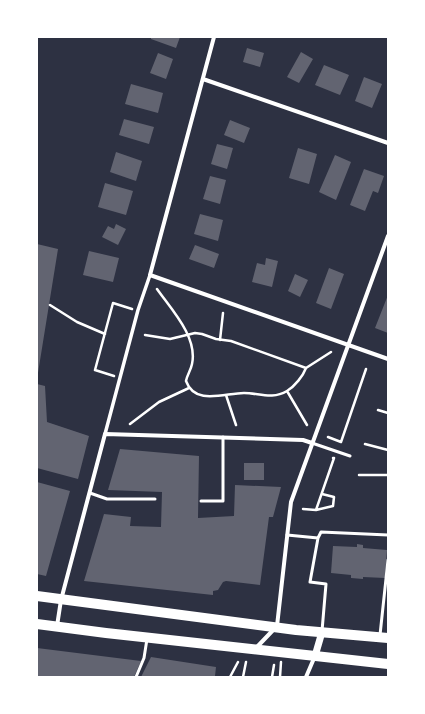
<svg xmlns="http://www.w3.org/2000/svg" width="425" height="714" viewBox="0 0 425 714" font-family="'Source Sans 3',sans-serif">
<rect width="100%" height="100%" fill="#2d3142"/>
<path fill="#626471" d="M151 37H180L176 48 151 39Z
M247 48 264 53 260 67 243 62Z
M301 52 313 59 299 83 287 77Z
M158 53 173 59 166 79 150 73Z
M324 65 349 75 340 95 315 85Z
M364 77 382 84 372 108 355 101Z
M131 84 163 93 158 113 125 104Z
M124 119 154 127 149 144 119 135Z
M230 120 250 128 244 143 224 135Z
M217 144 233 148 227 169 211 164Z
M298 148 317 154 309 184 289 178Z
M116 152 142 161 136 181 110 172Z
M335 155 351 162 336 200 319 192Z
M364 169 384 176 378 193 373 191 365 211 350 205Z
M210 176 226 180 220 204 203 199Z
M105 183 133 191 126 215 98 207Z
M200 214 223 220 218 241 194 234Z
M116 224 126 229 118 245 102 237 108 226 114 229Z
M37 244 58 249 38 373H37Z
M195 245 219 254 214 268 189 259Z
M89 251 119 258 113 282 83 275Z
M266 258 278 261 272 287 252 282 257 263 265 265Z
M329 268 344 274 331 309 316 303Z
M295 274 308 280 300 297 288 291Z
M388 295V333L375 328Z
M37 384 45 386 47 422 89 436 78 479 37 468Z
M120 449 199 456 198 518 234 516 235 485 281 487 273 517H269L260 585 226 581 223 582 218 590 213 591V595L84 581 104 514 131 517 130 526 161 527 162 492 108 490Z
M244 463H264V480H244Z
M37 482 70 491 46 576 37 574Z
M357 544 363 545V548L387 550 385 578 363 577V579L351 578V575L331 573 333 546 357 547Z
M37 648 141 661 134 677H37Z
M151 657 216 667 215 676 141 677Z"/>
<g fill="none" stroke-linecap="round" stroke-linejoin="round">
<path stroke="#fff" stroke-width="2.5" d="M157 289C171 309 198 337 192 364 191 370 187 375 186 381 195 406 225 393 244 393 259 393 272 400 287 391 295 386 303 376 306 368
M50 305 77 322 105 334
M145 335 170 339 195 333 202 334 216 339 231 341 306 368 331 352
M220 340 223 313
M114 376 95 370 113 303 132 309
M287 391 307 425
M226 395 236 425
M378 410 388 413
M130 424 159 402 189 388
M328 437 341 442 366 369
M365 444 388 450
M359 475H388
M303 509 316 510 333 506 334 497 322 494
M316 510 334 458H333
M230 677 238 662
M243 677 246 662
M272 677 274 665
M280 677 281 662"/>
<path stroke="#fff" stroke-width="3" d="M312 443 350 456
M90 493 107 499H155
M201 501H223V437
M287 535 318 538
M322 631 326 584 310 582 318 538 321 532 388 535
M380 635 388 560
M136 677 144 658 147 639"/>
<path stroke="#fff" stroke-width="3.5" d="M105 434 138 310 150 275"/>
<path stroke="#fff" stroke-width="4" d="M214 37 150 275 388 359
M203 79 388 143
M57 626 61 600 105 434 303 440 312 443
M256 648 277 626 291 502 388 236
M306 677 315 656"/>
<path stroke="#fff" stroke-width="7" d="M315 656 322 632"/>
<path stroke="#fff" stroke-width="10" d="M37 596 296 630 388 638
M37 624 106 633 388 664"/>
</g>
<rect width="425" height="714" fill="none" stroke="#ffffff" stroke-width="76"/>
</svg>
